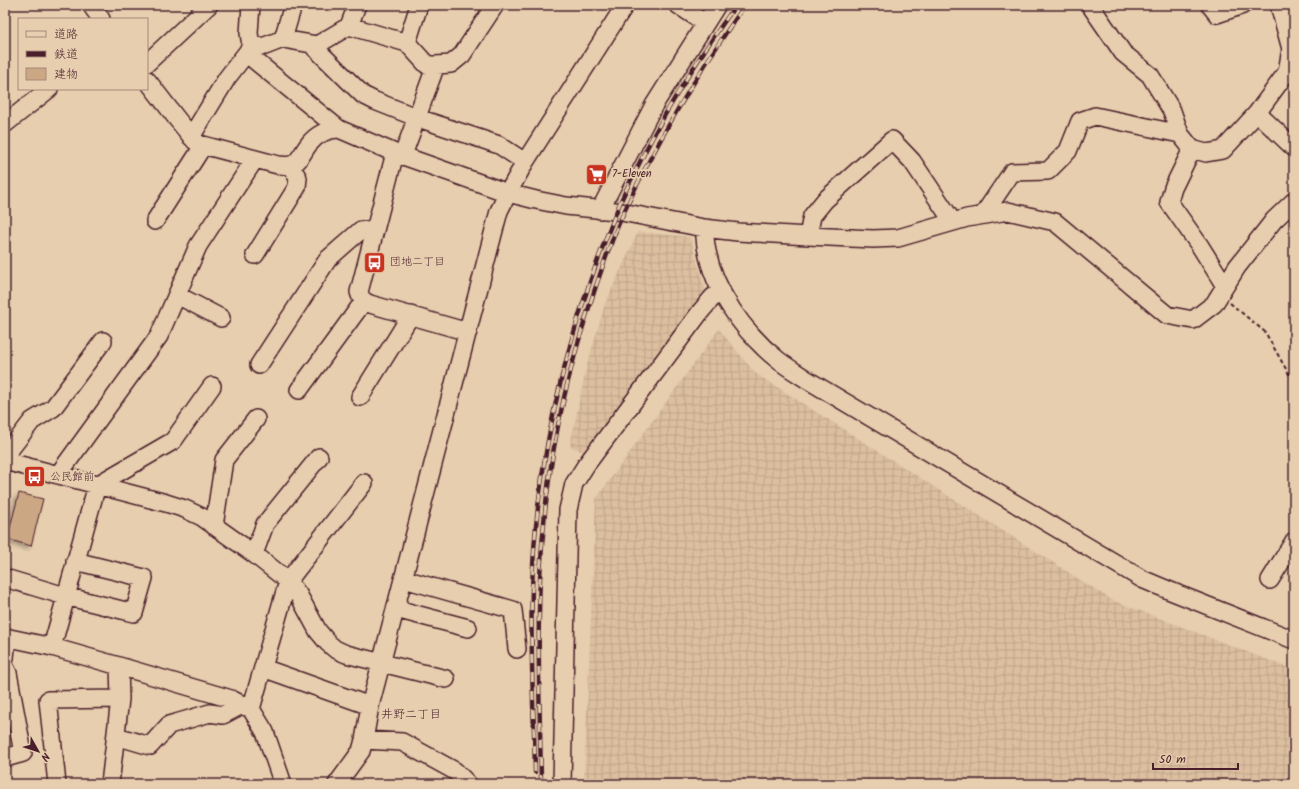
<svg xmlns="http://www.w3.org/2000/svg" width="1299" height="789" viewBox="0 0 1299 789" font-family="Kalam,'Klee One',sans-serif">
<defs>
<pattern id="industrial-grid" width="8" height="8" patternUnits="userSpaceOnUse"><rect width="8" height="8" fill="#dbbf9f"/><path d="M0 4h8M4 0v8" fill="none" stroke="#bda489"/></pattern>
<filter id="shadow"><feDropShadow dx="-3.5" dy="3.5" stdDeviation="2" flood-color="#0004"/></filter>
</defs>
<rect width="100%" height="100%" fill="#e6ceae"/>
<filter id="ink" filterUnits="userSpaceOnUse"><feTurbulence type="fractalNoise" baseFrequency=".025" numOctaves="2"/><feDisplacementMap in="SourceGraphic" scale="8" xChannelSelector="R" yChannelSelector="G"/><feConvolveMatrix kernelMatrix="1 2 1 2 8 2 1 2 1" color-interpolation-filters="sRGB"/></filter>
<g filter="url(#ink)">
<path fill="url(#industrial-grid)" d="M638 232 690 237 706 292 585 453 570 446 586 369 605 304Z
M719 329 755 373 1112 600 1294 670V784H584L596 499Z"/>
<path fill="#cba784" stroke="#4a1f2b" filter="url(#shadow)" d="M19 493 43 499 31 546 7 539Z"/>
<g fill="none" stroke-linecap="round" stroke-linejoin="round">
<defs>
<path id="minor" d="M91 5 101 19
M251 5 249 33 253 59 339 129
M678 5 705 23
M1090 5 1123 53 1150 75 1172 111 1180 134 1192 149 1206 153 1223 150 1257 113 1294 148
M1210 5 1217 14 1243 5
M349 26 357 5
M283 39 293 5
M407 43 419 5
M312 45 363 95 375 101 418 118 499 145 525 162
M147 63 209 5
M147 80 177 119 195 141 199 144 278 165C282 165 287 166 291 165 300 162 303 151 309 144 316 135 327 129 339 129L395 153 508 193 536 200 566 206 616 211 704 228 738 232 808 236 873 239 898 238 967 218 1008 211 1055 222 1167 315 1193 320 1214 304 1237 267 1274 220 1294 201
M1257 113 1287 72 1291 49 1279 5
M5 124 49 89
M191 137 227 78 251 47 265 46 283 39 317 45 349 26 407 43 427 65H436
M1192 149 1173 188 1169 202 1200 246 1225 286
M395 153 359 292C361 299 363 301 370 304L468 332
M403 155 436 65 451 64 462 55 495 5
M600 210 654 105 717 5
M983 215 1012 172 1048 171 1068 151 1080 121 1095 116 1180 134
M155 221 203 146
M704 228C705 234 705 240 706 246 713 290 744 333 778 360 787 367 797 373 806 379L1142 579 1173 592 1294 640
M808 236 812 216 825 200 892 140 912 161 953 222
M255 255 297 187 298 178 290 165
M177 295 221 318
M259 365 328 259 361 230 374 232
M299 390 364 301
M360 397 411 315
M5 456 32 421 53 408 103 341
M5 461 166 503 185 509 202 517 254 554 288 581 298 594 318 631 328 643 335 649 346 654 446 679
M58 475 159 336 198 246 255 159
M214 526 224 460 256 419
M254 554 265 524 319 457
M5 578 65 596 134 613 144 578 75 561
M404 579 513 610 517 649
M1270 580 1294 541
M396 609 468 628
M5 637 52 647 119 666 231 699 251 709 265 732 283 784
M52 647 97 485 173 441 212 386
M5 658 7 637
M5 667 8 673 23 753 5 758
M263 668 370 706
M251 709 288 581 364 483
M116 736 150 746 169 725 210 713 223 715 242 705
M364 740 402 742 455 771 468 784
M57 784 48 700 120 699
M110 784 120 699 119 666
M337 784 361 751 364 740 370 706 499 211 508 193 525 162 625 5
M562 784 568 510 574 484 586 465 701 311 713 297 722 293"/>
</defs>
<use href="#minor" stroke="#4a1f2b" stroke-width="20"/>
<path stroke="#4a1f2b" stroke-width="2" stroke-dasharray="4 3" stroke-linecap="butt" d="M1230 303 1265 332 1294 383"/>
<use href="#minor" stroke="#e6ceae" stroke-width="17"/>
<defs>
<path id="rail" d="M535 772C534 711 530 650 532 589 536 460 567 332 616 213 621 199 628 186 635 172 663 113 698 58 736 5
M541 784C540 697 535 610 544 523 551 444 569 365 595 289 604 263 612 237 624 212 658 138 698 72 745 5"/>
</defs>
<use href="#rail" stroke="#4a1f2b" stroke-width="4.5"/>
<use href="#rail" stroke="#e6ceae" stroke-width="3" stroke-dasharray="9" stroke-linecap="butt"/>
</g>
</g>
<defs>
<symbol id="supermarket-square" viewBox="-11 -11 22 22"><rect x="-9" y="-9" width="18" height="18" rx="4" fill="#c8321e" stroke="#e6ceae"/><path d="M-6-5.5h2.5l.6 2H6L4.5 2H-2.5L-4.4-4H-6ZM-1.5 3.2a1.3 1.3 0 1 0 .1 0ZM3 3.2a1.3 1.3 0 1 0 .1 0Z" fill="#fff"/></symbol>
<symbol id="bus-square" viewBox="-11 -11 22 22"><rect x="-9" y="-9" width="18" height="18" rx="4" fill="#c8321e" stroke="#e6ceae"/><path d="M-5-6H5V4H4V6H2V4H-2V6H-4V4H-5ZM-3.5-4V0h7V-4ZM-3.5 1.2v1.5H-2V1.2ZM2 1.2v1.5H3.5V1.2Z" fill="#fff"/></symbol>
</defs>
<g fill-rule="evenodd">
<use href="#supermarket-square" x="584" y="162" width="25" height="25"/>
<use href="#bus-square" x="362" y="250" width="25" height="25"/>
<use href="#bus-square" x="22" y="464" width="25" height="25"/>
</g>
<g text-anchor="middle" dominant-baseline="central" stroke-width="4" stroke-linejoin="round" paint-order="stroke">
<g font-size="11" fill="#4a1f2b" stroke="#e6ceae" text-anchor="start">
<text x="612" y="174">7-Eleven</text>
<text x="390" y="262">団地二丁目</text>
<text x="50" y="477">公民館前</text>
</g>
<g font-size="12" fill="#4a1f2b" stroke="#e6ceae">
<text x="411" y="714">井野二丁目</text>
</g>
</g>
<rect width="1299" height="789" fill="none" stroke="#e6ceae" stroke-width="20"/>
<rect x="10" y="10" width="1279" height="769" fill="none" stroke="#4a1f2b" stroke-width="1.5" filter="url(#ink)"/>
<rect x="18" y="18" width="130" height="72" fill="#e6ceae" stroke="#a8887a"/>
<rect x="26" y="31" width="20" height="6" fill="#e6ceae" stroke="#a8887a"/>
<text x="54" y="38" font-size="12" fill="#4a1f2b">道路</text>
<rect x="26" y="51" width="20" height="6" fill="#4a1f2b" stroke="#a8887a"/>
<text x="54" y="58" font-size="12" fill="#4a1f2b">鉄道</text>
<rect x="26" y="68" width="20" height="12" fill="#cba784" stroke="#a8887a"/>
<text x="54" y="78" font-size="12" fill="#4a1f2b">建物</text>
<g transform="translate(38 751) rotate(129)" stroke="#e6ceae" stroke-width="3" paint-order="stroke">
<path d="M0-3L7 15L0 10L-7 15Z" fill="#4a1f2b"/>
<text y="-6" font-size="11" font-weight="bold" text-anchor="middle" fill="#4a1f2b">N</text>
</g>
<path d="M1153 763v6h85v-6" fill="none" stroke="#4a1f2b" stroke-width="2"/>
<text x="1159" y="763" font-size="12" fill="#4a1f2b" stroke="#e6ceae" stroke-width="3" paint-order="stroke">50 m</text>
</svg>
